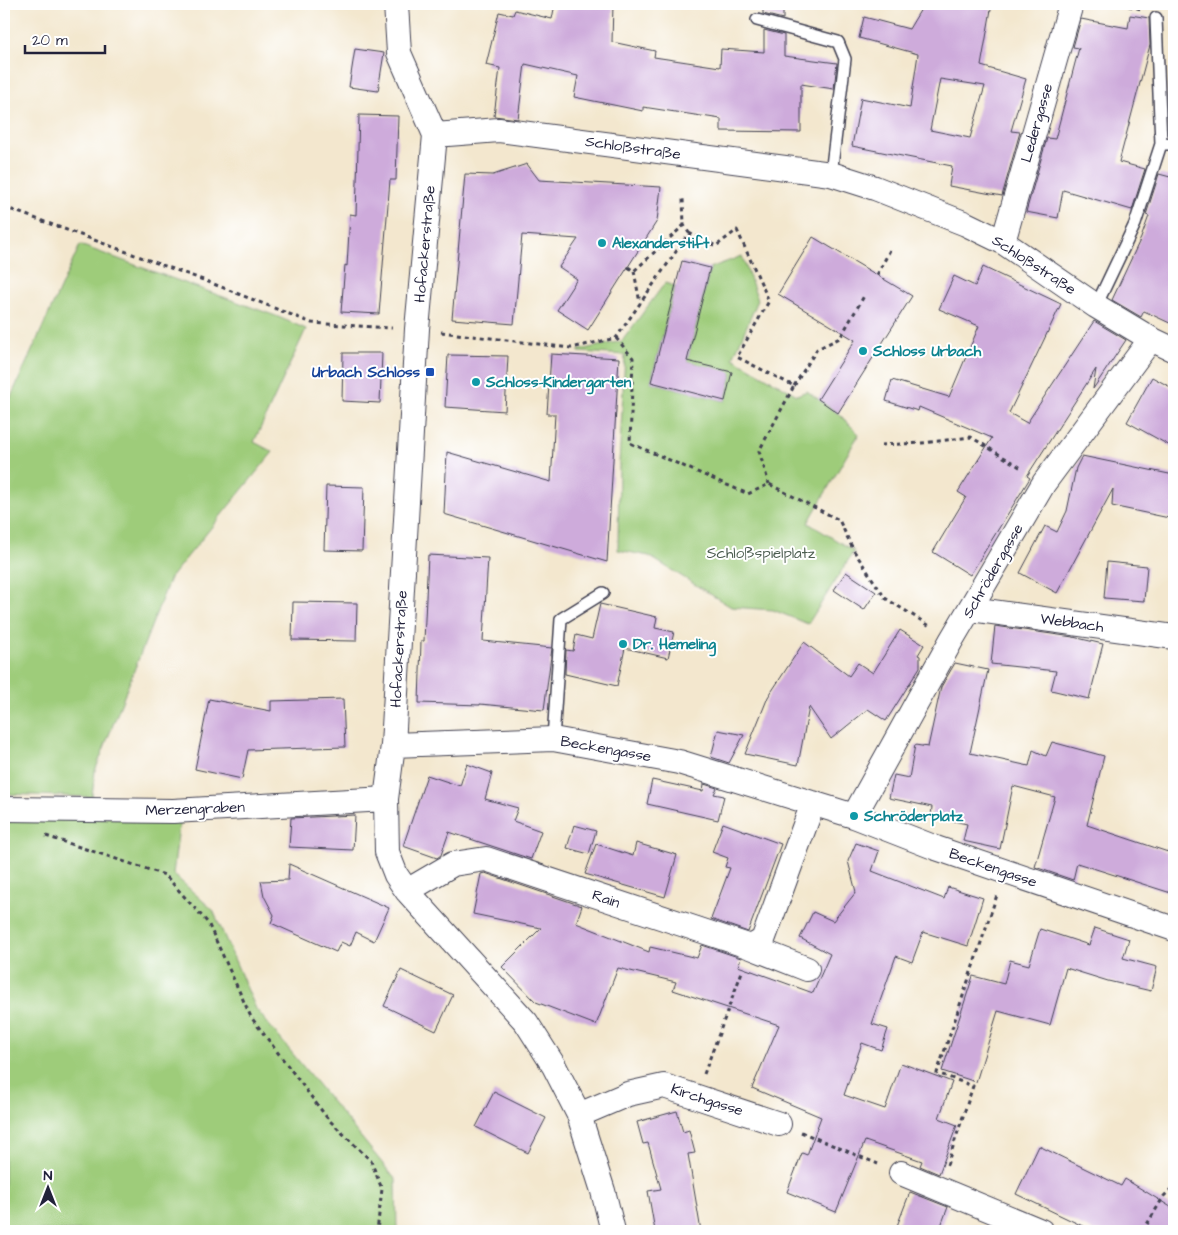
<svg xmlns="http://www.w3.org/2000/svg" width="1178" height="1235" viewBox="0 0 1178 1235" font-family="'Architects Daughter',sans-serif">
<rect width="100%" height="100%" fill="#fff"/>
<filter id="ink" filterUnits="userSpaceOnUse"><feTurbulence type="fractalNoise" baseFrequency=".02" numOctaves="2"/><feDisplacementMap in="SourceGraphic" scale="10" xChannelSelector="R" yChannelSelector="G"/><feConvolveMatrix kernelMatrix="1 2 1 2 8 2 1 2 1" color-interpolation-filters="sRGB"/></filter>
<filter id="wash" filterUnits="userSpaceOnUse"><feTurbulence type="fractalNoise" baseFrequency=".0096" numOctaves="4" result="noise"/><feDisplacementMap in="SourceGraphic" scale="20" xChannelSelector="R" yChannelSelector="G"/><feGaussianBlur stdDeviation="1.12" result="paint"/><feColorMatrix in="noise" values="0 0 0 0 0 0 0 0 0 0 0 0 0 0 0 0 0 1.4 0 .05"/><feComposite in="paint" operator="in"/></filter>
<g filter="url(#wash)">
<rect width="100%" height="100%" fill="#f3e7ce"/>
<path fill="#9ecc7a" stroke="#60775a" d="M80 245 276 316 306 329 254 442 273 452 170 578 95 771 92 797 4 794V412Z
M742 256 758 300 733 358 797 395 807 391 838 413 859 434 808 523 854 551 808 624 773 610 731 607 649 556 618 550 619 464 625 355 579 352V350L622 341 665 283 675 286 651 382 725 401 732 373 687 361 710 268Z
M4 814 180 819 173 874 213 910 256 1009 396 1180 397 1231H4Z"/>
<g id="blocks">
<path fill="#ceabdb" fill-rule="evenodd" d="M555 4H613L612 42 655 51 654 57 720 67 721 49 764 52V30L784 35V56L837 63 834 89 801 84V132L721 131V119L643 107V111L574 97 578 76 525 64 518 119 494 116 500 68 486 65 499 12 513 15 515 10 552 19Z
M924 4H992L981 66 1026 79 1011 131 1020 132 1002 196 949 186 952 166 852 146 861 98 910 108 918 54 859 38 864 17 909 29ZM940 79 985 86 970 138 930 130Z
M763 9H783V19L763 14Z
M1130 15 1149 18 1150 45 1119 162 1145 169 1132 210 1063 190 1058 218 1026 212 1047 138 1055 139 1079 48 1073 47 1081 19 1128 28Z
M355 49 384 53 378 91 349 87Z
M359 115 398 116 396 180H390L379 314 341 312 345 265 347 266 350 214 356 215Z
M527 164 539 180 661 187 657 221 588 330 557 310 577 279 559 267 578 239 522 235 514 324 452 319 465 174 493 175Z
M1159 174 1174 178V325L1144 311 1141 317 1112 300 1141 238 1149 216 1146 215Z
M813 237 912 296 838 413 818 399 855 340 778 294Z
M682 261 710 268 687 361 732 372 725 401 651 382Z
M983 267 1061 304 1009 413 1027 423 1094 321 1126 340 1093 389 1096 369 1027 476 1030 478 970 575 933 552 966 497 958 492 992 438 919 407 918 411 886 401 892 380 949 397 979 326 939 309 954 276 975 286Z
M343 353H382L380 403 342 401Z
M551 354 619 358 607 562 444 514 447 452 551 482 555 414H547Z
M448 355 508 356 505 411 445 407Z
M1152 377 1174 389V448L1127 422Z
M1082 456 1174 475V519L1112 506 1113 489 1057 593 1020 573 1045 526 1057 532 1067 511 1076 468Z
M326 486 364 487 362 551 324 550Z
M428 555 488 558 483 641 552 648 544 710 480 704V705L419 703 421 641H424Z
M1107 562 1147 566 1144 601 1104 598Z
M846 572 876 592 864 610 834 590Z
M293 602 357 603 356 641 292 640Z
M600 604 657 617 655 628 674 632 668 658 625 648 617 686 565 674 566 650 573 651 576 635 592 639Z
M995 626 1073 637 1103 644 1089 699 1051 690 1056 671 991 664Z
M900 630 924 645 918 655 920 656V667L886 721 868 709 831 739 809 707 798 765 745 754 768 697 804 642 849 676 858 663 873 673Z
M955 663 988 670 970 753 1029 766 1033 750 1046 756 1052 742 1104 756 1087 825 1174 854V894L1077 863 1073 880 1035 867 1055 797 1013 786 1000 849 963 841 967 824 931 816 932 807 889 798 894 775 909 778 915 745 928 747 941 687Z
M209 699 271 711V701L343 699 345 747 248 750 242 779 195 769Z
M718 730 744 735 729 763 711 757Z
M467 764 492 773 485 799 518 808 513 821 541 831 531 859 449 832 441 855 437 858 403 846 427 775 460 786Z
M652 780 703 791 704 784 717 788 714 794 724 796 718 820 647 804Z
M355 815 353 850 289 847 291 818Z
M723 823 781 844 748 932 711 919 730 868 725 867 728 858 712 852Z
M574 825 596 831 589 854 567 848Z
M636 843 677 855 665 897 585 874 596 844 633 856Z
M856 843 879 851 872 871 944 899 948 887 983 898 968 946 923 932 912 962 896 956 872 1024 888 1029 881 1050 862 1043 844 1095 885 1109 901 1063 952 1082 939 1118 957 1125 939 1174 920 1166 922 1161 865 1141 836 1212 787 1192 802 1153 807 1155 821 1117 752 1088 779 1025 673 990 676 982 618 968 596 1025 536 1002 502 967 541 928 473 914 481 874 485 873 582 906 576 923 649 952 650 947 697 958 702 945 741 958 738 966 813 993 830 954 800 938 813 912 833 921 856 892 848 861Z
M289 864 389 908 374 941 356 932 350 946 341 942 336 952 271 923 274 915 264 896 261 881 288 880Z
M1095 928 1129 939 1123 958 1157 967 1151 991 1108 981 1066 968 1050 1025 998 1011 976 1082 942 1071 973 976 1004 984 1010 960 1029 965 1040 929 1089 945Z
M401 970 453 995 436 1031 384 1006Z
M494 1092 546 1118 528 1153 476 1127Z
M677 1111 683 1132 689 1130 695 1153 688 1154 701 1231H655L648 1191 661 1189 648 1143 643 1144 637 1122Z
M1039 1146 1121 1186 1125 1179 1174 1209V1231H1093L1016 1194Z
M910 1192 948 1207 939 1231H895Z"/>
</g>
</g>
<g filter="url(#ink)">
<use href="#blocks" fill-opacity="0" stroke="#414051" stroke-width="1"/>
<g fill="none" stroke-linecap="round" stroke-linejoin="round">
<defs>
<path id="lane" d="M757 20 838 42 845 59 831 174
M1161 144H1174
M1096 306 1135 224 1161 144 1156 18
M553 739 561 619 603 593"/>
<path id="street" d="M396 4 399 53 435 135 417 329 393 745 386 799 387 852 396 875 407 891 526 1022 554 1066 579 1115 603 1191 613 1231
M435 135 499 130 831 174 875 188 966 224 1003 242 1096 306 1151 339 1174 350
M1003 242 1071 4
M971 609 1174 637
M393 745 553 739 679 762 854 816 936 848 1174 929
M4 809 173 811 386 799
M854 816 952 639 1044 483 1151 339
M407 891 453 864 486 859 751 947 807 969
M751 947 763 940 813 803
M579 1115 628 1094 664 1086 779 1124
M901 1173 1041 1231"/>
</defs>
<use href="#lane" stroke="#414051" stroke-width="14"/>
<use href="#street" stroke="#414051" stroke-width="26"/>
<path stroke="#414051" stroke-width="3" stroke-dasharray="4 4" stroke-linecap="butt" d="M1121 4 1141 9
M4 207 206 281 312 323 392 328
M689 233 716 246 737 230 769 301 737 357 794 386 759 451 769 484
M628 267 634 271 684 225
M634 271 640 303
M877 275 890 250
M441 332 571 348 616 338 689 233 684 225 683 199
M616 338 633 358 630 443 748 494 769 484 839 520 854 551 885 598 930 626
M794 386 817 349 840 338 864 296
M881 445 922 443 971 437 1023 469
M46 836 165 875 208 923 251 1017 328 1119 371 1161 382 1189 377 1231
M704 1074 743 969
M801 1132 878 1164
M947 1165 973 1086 937 1073 997 895
M1143 1231 1164 1196 1174 1186"/>
<use href="#lane" stroke="#fff" stroke-width="11"/>
<use href="#street" stroke="#fff" stroke-width="24"/>
</g>
</g>
<g fill="#0f9aa8" stroke="#fff" stroke-width="2">
<circle cx="602" cy="243" r="5"/>
<circle cx="863" cy="351" r="5"/>
<circle cx="476" cy="382" r="5"/>
<circle cx="623" cy="644" r="5"/>
<circle cx="854" cy="816" r="5"/>
</g>
<rect fill="#1a4fb4" stroke="#fff" stroke-width="2" x="425" y="367" width="10" height="10" rx="2.5"/>
<g text-anchor="middle" dominant-baseline="central" stroke-width="4" stroke-linejoin="round" paint-order="stroke">
<g font-size="15" fill="#22223b" stroke="#fff">
<text transform="translate(1037 123) rotate(-74)">Ledergasse</text>
<text transform="translate(633 148) rotate(8)">Schloßstraße</text>
<text transform="translate(425 244) rotate(-85)">Hofackerstraße</text>
<text transform="translate(1034 265) rotate(33)">Schloßstraße</text>
<text transform="translate(993 571) rotate(-60)">Schrödergasse</text>
<text transform="translate(1072 623) rotate(8)">Webbach</text>
<text transform="translate(399 649) rotate(-87)">Hofackerstraße</text>
<text transform="translate(606 749) rotate(10)">Beckengasse</text>
<text transform="translate(195 809) rotate(-2)">Merzengraben</text>
<text transform="translate(993 868) rotate(19)">Beckengasse</text>
<text transform="translate(606 899) rotate(19)">Rain</text>
<text transform="translate(707 1100) rotate(18)">Kirchgasse</text>
</g>
<g font-size="15" font-weight="bold" fill="#0d838f" stroke="#fff" text-anchor="start">
<text x="612" y="243">Alexanderstift</text>
<text x="873" y="351">Schloss Urbach</text>
<text x="486" y="382">Schloss-Kindergarten</text>
<text x="633" y="644">Dr. Hemeling</text>
<text x="864" y="816">Schröderplatz</text>
</g>
<g font-size="15" font-weight="bold" fill="#164399" stroke="#fff" text-anchor="end">
<text x="420" y="372">Urbach Schloss</text>
</g>
<g font-size="15" fill="#4d5e51" stroke="#fff">
<text x="761" y="553">Schloßspielplatz</text>
</g>
</g>
<rect width="1178" height="1235" fill="none" stroke="#fff" stroke-width="20"/>
<g transform="translate(48 1188)" stroke="#ffffff" stroke-width="4" paint-order="stroke">
<path d="M0-4L9 19L0 12L-9 19Z" fill="#22223b"/>
<text y="-8" font-size="14" font-weight="bold" text-anchor="middle" fill="#22223b">N</text>
</g>
<path d="M25 45v8h80v-8" fill="none" stroke="#22223b" stroke-width="2.5"/>
<text x="32" y="45" font-size="15" fill="#22223b" stroke="#ffffff" stroke-width="4" paint-order="stroke">20 m</text>
</svg>
